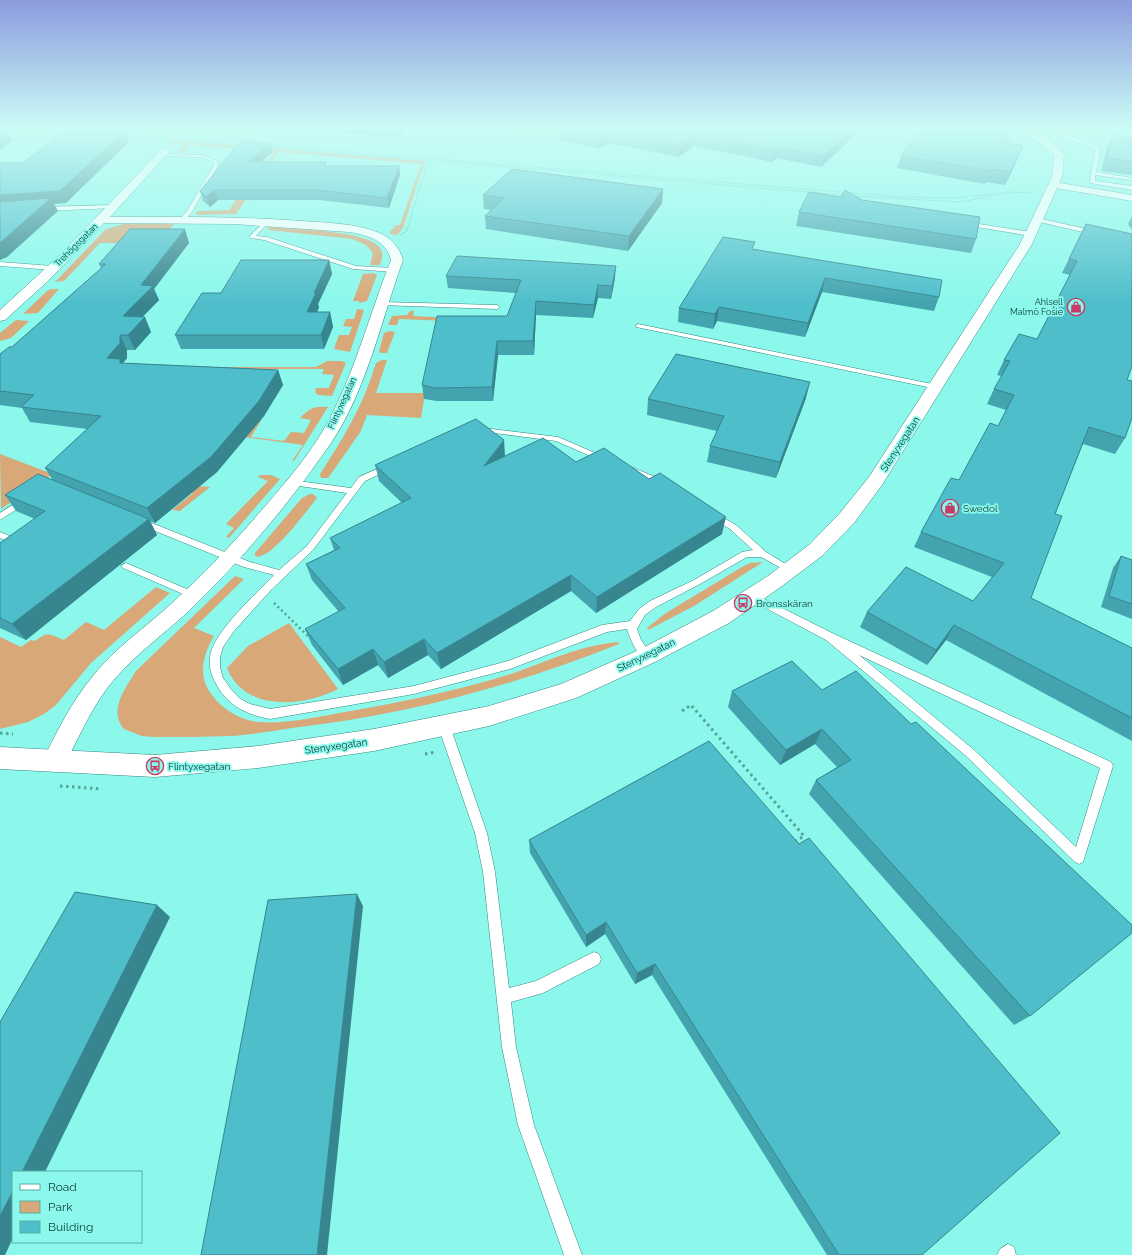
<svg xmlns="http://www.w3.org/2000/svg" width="1132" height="1255" viewBox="0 0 1132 1255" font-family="Raleway,sans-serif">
<rect width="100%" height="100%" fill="#8bf8eb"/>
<path fill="#d8a878" d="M173 140 425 161 403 228 398 234 394 235 389 233 396 225H400L421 164 279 152 236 214 197 215 195 213 198 211 229 210 235 201 234 199 251 185 274 152 190 145 183 153H178L183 145 167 144Z
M175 223 159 243H100L64 281 55 282 106 229 124 224Z
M269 227C291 229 368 230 380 248 384 253 382 259 380 265H370L373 253 366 245 352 239 269 230 267 228Z
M373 273 377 275 367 301 359 303V301H353L363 274Z
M51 289H59L38 313 23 314 47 291Z
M357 309 364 310 350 352 334 349 339 335H349L352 327 343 326 346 319H354Z
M410 311H414L413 316 473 319 472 322 399 319 397 325H388L392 316 407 315Z
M16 320 29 321 11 338 0 341V333Z
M390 331 395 332 387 353H381L379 351 384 333Z
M382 360H387L376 393H425L421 418 367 415 361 431 331 474 328 478H321L320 474C343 439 364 404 376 363Z
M327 361H342L346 363 332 396 318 395 315 392 316 388H329L334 375 322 374 324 369H159L138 413 262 419 251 437 284 441 291 432 304 433 311 420 300 418C310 408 314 406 328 407L294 461H292L303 445 106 418 160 367H316Z
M0 454 50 473V476L1 509Z
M260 475H271L280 479 229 538 226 537 234 528 226 524 268 481 258 477Z
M167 484 210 487 180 511 172 510 193 493Z
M310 494H313L317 498C307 510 270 562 255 556V553L302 498Z
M763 562 694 606 648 630 647 628 666 613 742 567 750 563Z
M235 576 244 579 194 628 214 636C203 655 197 676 212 695 222 709 240 720 258 722 285 724 313 718 339 713 398 703 457 691 514 673 551 660 578 646 618 642L619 644C513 686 407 715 292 728 272 731 250 735 229 736 204 737 179 737 154 737L142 736 124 729C108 710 125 689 136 671Z
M156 587 170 593 91 663 56 705 44 714 28 722 0 729V637L21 647 31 640 35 641C48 631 49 634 64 640L86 622 104 630Z
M289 623 338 689C304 707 244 712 227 668L248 646Z"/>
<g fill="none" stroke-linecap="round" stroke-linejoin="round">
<defs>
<path id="lane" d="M1073 128H1080L1060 132 1094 145 1100 150 1096 172 1132 178V180L1095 175V181L1132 186V190L1090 183 1091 173 1096 150 1090 147 1054 133 1023 136 1021 135Z
M162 154 202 155 218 161 217 167 192 212 184 221 179 220 187 211 213 167 214 162 201 157 160 156Z
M116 205 117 206 114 208 44 211 41 209 44 207Z
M1037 218 1096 231 1099 233 1096 235 1035 221 1034 220Z
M266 220 269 222 256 236 267 237 356 266 393 268 396 270 393 272 353 269 264 240 250 238V236Z
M966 222 1031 232 1034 234 1031 236 964 225 963 224Z
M0 262 53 266 56 268 53 270 0 266Z
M381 302 497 305 500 307 497 309 379 305 378 304Z
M638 324 937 385 941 387 937 389 636 327V325Z
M475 427 558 437 609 459 605 461H602L556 441 478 431 474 429Z
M388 464 391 465V469L365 481 313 550 271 590 234 631 223 647 220 657V667L223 678 230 688 239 698 250 704 270 709 414 686 508 661 602 625 630 621 639 609 650 601 694 580 742 552 753 550 730 529 710 517 709 515 713 512 736 525 766 552 795 570 790 573 761 557H747L700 584 656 607 645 615 637 629 641 640 652 656 651 659C639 663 630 638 627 629L607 632 510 669 414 694 270 719C249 715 230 707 219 689 213 679 208 668 210 657 213 632 256 594 274 575L244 567 138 524 137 522 141 519 144 520 250 562 279 570 307 546 347 493 293 485 290 484V480L351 488 359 477Z
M631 467 665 481 666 483 662 486 659 485 628 472V468Z
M25 497 29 500 28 502 0 520V513Z
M0 532 22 541 24 543 19 546 0 538Z
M126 563 196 593 198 595 193 599 190 597 123 568 121 566Z
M752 593 834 634 1111 762 1113 766 1083 862 1079 864 1075 862 965 755 826 640 749 599 747 597 749 595ZM859 655 1100 768 1076 847 973 749Z
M444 721 448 723 450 726 487 833 495 872 509 988 536 981 594 952 599 954 601 959 599 964 543 993 511 1002 516 1047 534 1125 582 1255H564L518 1125 502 1047 483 872 475 833 438 726 440 723Z
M1008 1244 1014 1247 1016 1255H997L1000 1249Z"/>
<path id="street" d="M165 148 170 151 168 153 110 217C174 217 238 216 302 221 327 223 354 223 377 232 390 237 399 246 403 260 381 321 367 389 331 443 291 501 245 556 194 606 166 633 132 656 108 687 89 712 77 742 62 769L54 772 46 769 42 762C56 733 72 701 93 676 115 648 145 628 171 604 200 578 228 549 254 519 280 489 310 456 329 420 356 369 370 313 391 260 386 240 367 235 349 232L234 224 104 223 48 281 5 320 0 321V310L60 255 162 149Z
M1054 182 1132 195V201L1050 187 1049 185 1050 183Z"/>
<path id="secondary" d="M1013 128C1034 128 1052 138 1064 155L1062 177 1032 244 882 485 854 523 823 555 782 586 729 623 655 662 576 698 489 726 374 751 258 768 155 777 0 769V747L155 755 258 746 374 729 489 706 561 684 639 650 713 611 768 576 809 545 840 513 869 477 1020 244 1052 177 1054 155 1037 141Z"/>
</defs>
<use href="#lane" stroke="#348880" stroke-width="1"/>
<use href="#street" stroke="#348880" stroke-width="1"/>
<use href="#secondary" stroke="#348880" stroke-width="1"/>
<path stroke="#52a39a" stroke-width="1" stroke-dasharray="1 1.5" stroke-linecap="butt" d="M101 128 113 131
M110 128 159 136
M123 133 158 137
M173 139 242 145
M274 146 902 197 957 198 998 193
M269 147 844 195
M853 196 962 202 1009 192 1032 193
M408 227 428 161"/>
<path stroke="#52a39a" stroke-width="1.5" stroke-dasharray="1 2" stroke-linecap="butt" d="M401 235 407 230 408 226"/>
<path stroke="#52a39a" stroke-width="2.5" stroke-dasharray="2 3" stroke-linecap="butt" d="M274 603 309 637"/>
<path stroke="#52a39a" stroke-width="3" stroke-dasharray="2.5 3.5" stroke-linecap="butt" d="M682 711 691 705 804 836 794 842
M0 733 13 734
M425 754 436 752
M60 786 102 789"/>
<use href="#lane" fill="#fff" fill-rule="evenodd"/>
<use href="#street" fill="#fff" fill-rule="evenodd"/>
<use href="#secondary" fill="#fff" fill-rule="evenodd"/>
</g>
<path fill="#43a3af" d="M327 128H404L400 137 328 132Z
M563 128H863L821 167 776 158 772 162 694 146 678 157 609 143 599 149 560 140V130Z
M1010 134 1007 143 1023 146 1018 158 1005 185 986 182 985 184 897 168 901 156Z
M1113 135 1132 138V175L1101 171 1107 147Z
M271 143 273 152 261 162 327 166H399L400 175 389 208 320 200H218L210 207 203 201 200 191Z
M663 189 662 203 628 251 486 229 485 216 491 210 484 209 483 195Z
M862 200 976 239 971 253 796 226 799 212Z
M1132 216V230L1128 224Z
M1086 224 1127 380 1125 438 1115 454 1083 444 1055 514 1031 598 1132 648V741L946 640 927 665 860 627 867 612 973 601 992 577 914 547 921 532 959 480 998 426 1006 410 987 404 994 389 1002 376 997 375 1004 360 1037 339 1070 275 1062 273Z
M189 243 154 289 159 300 142 317 151 332 135 350H127V358L123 363 278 370 283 385 264 416 217 472 155 523 150 521 157 535 26 640 0 628V543L35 519 16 511 5 495 52 479 45 468 87 429 30 422 22 408 0 405V354L12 347 101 268 99 264Z
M754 249 939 297 934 311 822 292 805 337 717 321 713 329 678 322 679 308Z
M329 260 332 274 318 304 319 307 317 312H330L333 327 324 349H181L175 335 221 293Z
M446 276 615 278 611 299 598 298 593 318 536 315 534 355H498L493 401H437L424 399 422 385 507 316 516 293 448 288Z
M806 398 776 478 707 462 710 446 717 431 647 415 648 399Z
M505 456 576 462 722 534 596 613 571 591 441 669 428 655 388 678 378 665 343 685 312 645 305 629 339 612 312 580 306 564 334 550 330 538 402 503 379 481 375 465Z
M1121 556 1132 560V619L1101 607 1113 568Z
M792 661 1030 1016 1014 1025 809 794 816 780 837 767 815 744 780 765 728 707 732 691Z
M709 741 922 1255H827L652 975 635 984 605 934 586 947 530 853 529 840Z"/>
<path fill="#37858e" d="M399 128H404L400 137Z
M854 128H863L821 167 824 156Z
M125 130 129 142 66 203 54 204 58 211 7 257 0 260V195Z
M609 132V143L599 149V138Z
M9 134 12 141 0 150V140Z
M695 135 694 146 678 157 679 146Z
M271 143 273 152 250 172 248 162Z
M1023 146 1018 158 1005 185 1010 172Z
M778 147 776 158 772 162 774 150Z
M399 166 400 175 389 208 387 198Z
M663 189 662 203 628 251 629 236Z
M215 190 218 200 210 207 206 197Z
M185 229 189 243 154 289 159 300 129 331 123 316 141 285Z
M329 260 332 274 318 304 319 307 311 327 307 312 314 293Z
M616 266 615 278 611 299 612 286Z
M825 278 822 292 805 337 808 323Z
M598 285V298L593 318 594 305Z
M536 301V315L534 355 533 341Z
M719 307 717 321 713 329 715 314Z
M330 312 333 327 324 349 321 335Z
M145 317 151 332 135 350 128 335Z
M120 335 127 350V358L122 364 107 358Z
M497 341 498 355 493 401 492 387Z
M278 370 283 385 264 416 217 472 155 523 147 508Z
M810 382 806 398 776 478 780 462Z
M504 440 505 456 484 466Z
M726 517 722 534 596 613 597 597Z
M149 519 157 535 26 640 12 624Z
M571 575V591L441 669 437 653Z
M954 625 946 640 927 665 936 650Z
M424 639 428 655 388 678 384 662Z
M373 649 378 665 343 685 338 669Z
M822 729 815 744 780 765 786 750Z
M357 894 363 906 327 1255H317Z
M157 905 170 917 45 1172H22Z
M606 922 605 934 586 947V935Z
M655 964 652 975 635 984 637 973Z
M13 1191V1238L5 1255H0V1216Z"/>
<path fill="#4ebecb" stroke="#37858e" d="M563 128H854L824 156 778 147 774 150 695 135 679 146 609 132 599 138 560 130Z
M922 128H972L1010 134 1006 143 1023 146 1010 172 991 169 990 171 901 156Z
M125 130 60 191 0 195V163H23L64 131Z
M0 134H9L0 140Z
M1113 135 1132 138V162L1107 158Z
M244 141 271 143 248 162H326L324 166H399L387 198 317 190H215L206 197 200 191 234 149Z
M512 169 663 189 629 236 485 216 504 198 483 195Z
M845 190 862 200 980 217 976 239 799 212 809 192 841 197Z
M51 198 0 243V202Z
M1086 224 1132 234V366L1127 380 1132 381V418L1125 438 1089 427 1055 514 1062 516 1031 598 1132 648V718L954 625 936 650 867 612 906 567 973 601 1004 563 921 532 951 478 959 480 990 423 998 426 1014 395 994 389 1010 361 1004 360 1019 334 1037 339 1077 261 1069 259Z
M130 229H185L141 285 153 286 123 316 145 317 128 335H120V343L107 358 120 359V363L278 370 259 401 211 457 147 508 45 468 101 416 21 407 34 395 0 391V354L9 347H12L106 264H99Z
M723 237 755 242 752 249 942 280 939 297 825 278 808 323 719 307 715 314 679 308Z
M457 256 616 266 612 286 598 285 594 305 536 301 533 341H497L492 387 435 388 422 385 437 316H507L521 280 446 276Z
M241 260H329L314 293H316L307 312H330L321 335H175L202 293H221Z
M676 354 810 382 780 462 710 446 724 416 648 399Z
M476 419 504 440 484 466 543 438 576 462 604 448 649 479 660 473 726 517 597 597 571 575 437 653 424 639 384 662 373 649 338 669 305 629 345 608 306 564 340 548 330 538 411 498 375 465Z
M38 474 149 519 12 624 0 618V543L45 511 5 495Z
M1121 556 1132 560V604L1109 596Z
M792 661 822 690 856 671 911 724 916 722 1132 925V933L1030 1016 816 780 851 760 822 729 786 750 732 691Z
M709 741 799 844 809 838 1060 1133 922 1255H839L655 964 637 973 606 922 586 935 529 840Z
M75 892 157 905 22 1172H13V1191L0 1216V1022Z
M357 894 317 1255H201L268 900Z"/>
<linearGradient id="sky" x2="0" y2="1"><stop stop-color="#8b9bdd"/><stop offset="0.42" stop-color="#cbfcf6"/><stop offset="1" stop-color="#cbfcf6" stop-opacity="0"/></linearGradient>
<rect width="1132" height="304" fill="url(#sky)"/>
<defs>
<symbol id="shop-ring" viewBox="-11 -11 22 22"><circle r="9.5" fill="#8bf8eb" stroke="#c83a67" stroke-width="1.5"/><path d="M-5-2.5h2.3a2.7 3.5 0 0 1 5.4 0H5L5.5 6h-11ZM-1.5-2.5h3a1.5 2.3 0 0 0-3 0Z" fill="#c83a67"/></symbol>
<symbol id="bus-ring" viewBox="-11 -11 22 22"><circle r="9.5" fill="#8bf8eb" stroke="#c83a67" stroke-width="1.5"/><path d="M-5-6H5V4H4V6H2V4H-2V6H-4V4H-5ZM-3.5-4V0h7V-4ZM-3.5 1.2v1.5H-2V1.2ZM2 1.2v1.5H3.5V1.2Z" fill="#c83a67"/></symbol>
</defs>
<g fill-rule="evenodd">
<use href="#shop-ring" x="1066" y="297" width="20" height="20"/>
<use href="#shop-ring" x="940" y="498" width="20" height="20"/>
<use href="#bus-ring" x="733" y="593" width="20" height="20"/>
<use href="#bus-ring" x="145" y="756" width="20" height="20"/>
</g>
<g text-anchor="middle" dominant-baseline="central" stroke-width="3.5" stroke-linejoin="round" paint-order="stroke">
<g font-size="9" fill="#0d3e39" stroke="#8bf8eb">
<text transform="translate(76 245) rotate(-45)">Trehögsgatan</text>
<text transform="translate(342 403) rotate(-65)">Flintyxegatan</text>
</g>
<g font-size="9" fill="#0d3e39" stroke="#8bf8eb" text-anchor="end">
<text x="1063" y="302">Ahlsell<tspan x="1063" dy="10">Malmö Fosie</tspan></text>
</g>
<g font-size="10" fill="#0d3e39" stroke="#8bf8eb">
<text transform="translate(900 444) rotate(-57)">Stenyxegatan</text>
<text transform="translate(646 655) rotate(-26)">Stenyxegatan</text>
<text transform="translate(336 746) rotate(-8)">Stenyxegatan</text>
</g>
<g font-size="10" fill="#0d3e39" stroke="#8bf8eb" text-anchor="start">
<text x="963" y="508">Swedol</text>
<text x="756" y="603">Bronsskäran</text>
<text x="168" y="766">Flintyxegatan</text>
</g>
</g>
<rect x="12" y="1171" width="130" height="72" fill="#8bf8eb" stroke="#59aea4"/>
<rect x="20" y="1184" width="20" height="6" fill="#ffffff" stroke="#59aea4"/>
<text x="48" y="1191" font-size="12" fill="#0d3e39">Road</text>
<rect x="20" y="1201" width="20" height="12" fill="#d8a878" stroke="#59aea4"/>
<text x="48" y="1211" font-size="12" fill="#0d3e39">Park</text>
<rect x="20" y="1221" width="20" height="12" fill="#4ebecb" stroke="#59aea4"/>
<text x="48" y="1231" font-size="12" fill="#0d3e39">Building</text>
</svg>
